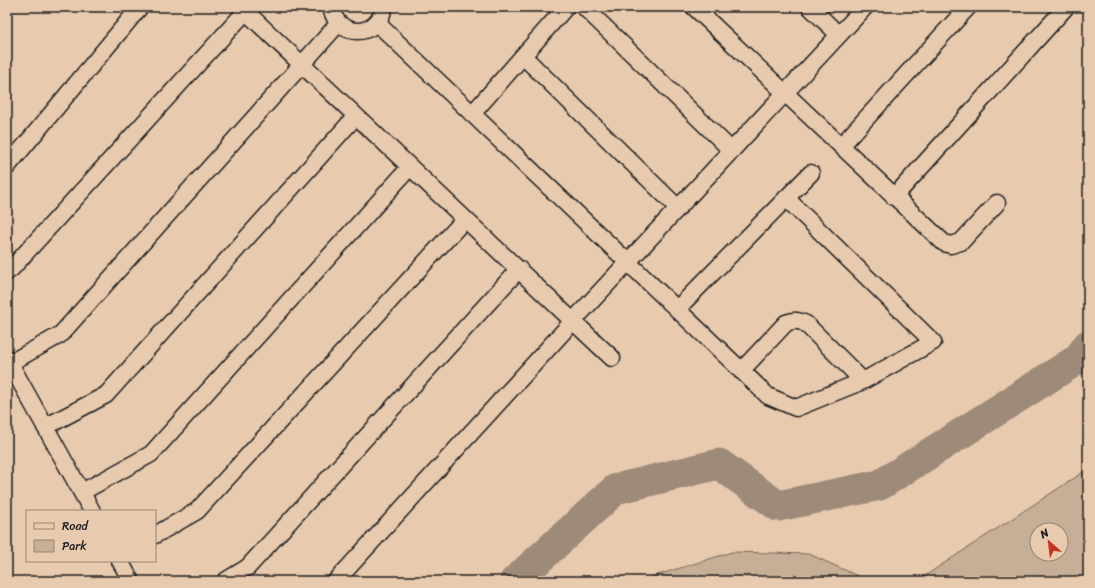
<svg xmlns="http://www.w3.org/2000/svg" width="1095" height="588" viewBox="0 0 1095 588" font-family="Sriracha,sans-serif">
<rect width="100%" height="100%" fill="#e8cbaf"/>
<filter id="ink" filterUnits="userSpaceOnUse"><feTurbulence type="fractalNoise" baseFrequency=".025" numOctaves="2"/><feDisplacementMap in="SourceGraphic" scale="8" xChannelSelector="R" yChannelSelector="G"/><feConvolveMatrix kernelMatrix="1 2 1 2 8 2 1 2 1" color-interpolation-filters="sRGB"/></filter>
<g filter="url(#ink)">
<path fill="#c7af97" stroke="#72665a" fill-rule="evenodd" d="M1088 469V581H917ZM1037 530H1061V554H1037Z
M732 552 809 554 869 581H647L648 578Z"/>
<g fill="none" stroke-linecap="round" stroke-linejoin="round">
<path stroke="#9d8a79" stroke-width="31" d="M515 581 616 489 719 464 778 506 880 485 1078 359 1088 345"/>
<defs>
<path id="street" d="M241 7 612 358
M331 7C337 39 378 39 384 7
M584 7 732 151
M694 7 944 243 951 245 961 242 997 203
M810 7 839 35
M377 23 768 396 796 408 863 381 933 342 786 198
M523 56 678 208
M472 114 566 7
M841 146 968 7
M7 167 140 7
M894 197 1066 7
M7 272 11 269 246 11
M677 309 811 173
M7 358 92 511
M10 363 60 335 338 24
M741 371 786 323C794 320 798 320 806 324L863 381
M45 427 106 395 356 116
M82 492 151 454 410 167
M155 535 197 511 465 219
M120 561 131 581
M225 581 248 567 519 269
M336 581 573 321 865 7"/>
</defs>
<use href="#street" stroke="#1c1c1c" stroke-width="19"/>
<use href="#street" stroke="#e8cbaf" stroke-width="16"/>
</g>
</g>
<rect width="1095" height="588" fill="none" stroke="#e8cbaf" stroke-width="24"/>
<rect x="12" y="12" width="1071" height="564" fill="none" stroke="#1c1c1c" stroke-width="1.5" filter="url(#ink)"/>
<rect x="26" y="510" width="130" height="52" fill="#e8cbaf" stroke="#968574"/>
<rect x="34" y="523" width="20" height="6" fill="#e8cbaf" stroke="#968574"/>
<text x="62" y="530" font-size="12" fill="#1c1c1c">Road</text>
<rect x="34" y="540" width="20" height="12" fill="#c7af97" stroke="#968574"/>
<text x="62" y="550" font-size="12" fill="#1c1c1c">Park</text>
<g transform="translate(1049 542) rotate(332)"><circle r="19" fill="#e8cbaf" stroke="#968574"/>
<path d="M0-3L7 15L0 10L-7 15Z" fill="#c8321e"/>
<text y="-6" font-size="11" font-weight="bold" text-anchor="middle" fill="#1c1c1c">N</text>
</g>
</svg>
